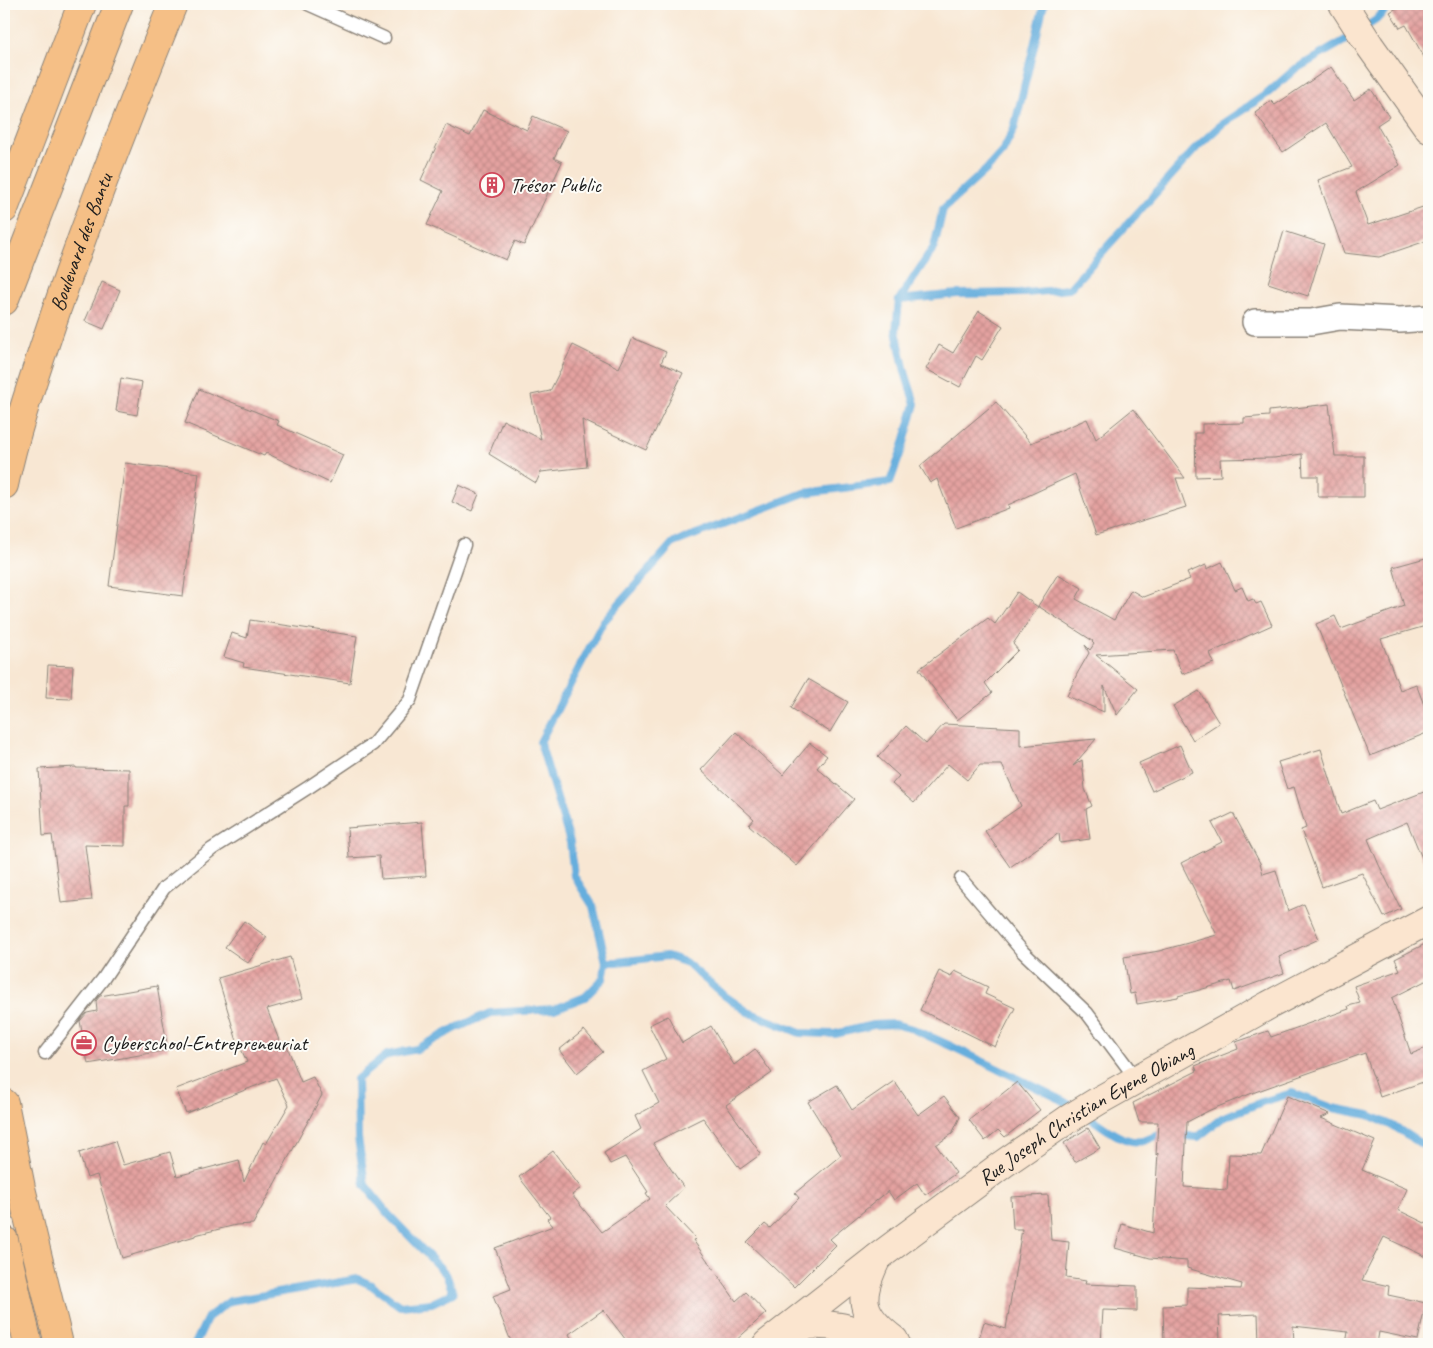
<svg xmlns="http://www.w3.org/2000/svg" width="1433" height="1348" viewBox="0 0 1433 1348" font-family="Caveat,sans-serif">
<defs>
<pattern id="building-cross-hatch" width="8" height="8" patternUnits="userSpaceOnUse" patternTransform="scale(1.25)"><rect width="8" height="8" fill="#e4a2a0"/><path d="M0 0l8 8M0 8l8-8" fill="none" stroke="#c38b89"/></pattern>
</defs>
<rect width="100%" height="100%" fill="#fdfcf7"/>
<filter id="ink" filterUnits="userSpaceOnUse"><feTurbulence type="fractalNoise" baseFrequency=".02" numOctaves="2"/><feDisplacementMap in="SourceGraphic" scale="10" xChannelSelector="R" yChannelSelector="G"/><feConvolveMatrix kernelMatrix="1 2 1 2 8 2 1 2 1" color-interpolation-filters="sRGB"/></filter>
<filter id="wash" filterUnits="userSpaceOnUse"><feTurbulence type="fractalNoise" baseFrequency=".0096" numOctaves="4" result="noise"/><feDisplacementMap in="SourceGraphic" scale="20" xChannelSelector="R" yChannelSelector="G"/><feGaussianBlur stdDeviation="1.12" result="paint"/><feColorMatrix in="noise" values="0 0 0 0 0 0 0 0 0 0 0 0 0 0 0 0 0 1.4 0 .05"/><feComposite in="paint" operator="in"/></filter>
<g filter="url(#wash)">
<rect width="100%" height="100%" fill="#f8e7d3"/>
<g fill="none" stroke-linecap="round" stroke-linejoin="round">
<path stroke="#66aedd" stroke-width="8" d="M899 300 934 247 943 209 986 170 1003 151 1014 129 1044 4
M606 962H617L667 956 685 962 725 996 748 1012 800 1033 835 1034 873 1025 894 1024 913 1029 953 1047 1058 1098 1076 1109
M1086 1115C1102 1125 1123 1145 1143 1141 1153 1139 1154 1134 1165 1135
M1177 1135 1198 1137 1222 1118 1262 1102 1292 1093 1333 1108 1369 1115 1395 1127 1429 1149
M195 1344 208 1317 230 1301 358 1279 371 1285 400 1306 432 1303 453 1293 446 1274 388 1214 365 1185 358 1138 357 1079 387 1055 417 1049 454 1029 490 1013 554 1009 585 997 603 979 606 962 593 906 574 876 570 842 540 742 603 622 673 543 804 493 890 482 903 446 915 404 905 372 896 331 899 300 957 294 1025 293 1069 289 1198 146 1222 124 1268 93 1294 70 1344 41 1376 20 1391 4"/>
</g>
<g id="blocks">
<path fill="url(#building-cross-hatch)" d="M1394 4H1429V11L1426 13 1429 18V66L1406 25 1400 28 1390 12 1397 8Z
M1331 67 1354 100 1371 89 1389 117 1377 125 1400 165 1356 192 1368 225 1429 205V240L1379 257 1344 253 1318 180 1352 167 1326 123 1283 152 1255 113 1271 101 1275 105Z
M483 110 527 130 533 116 567 131 554 158 562 162 524 245 515 241 506 260 427 225 443 191 421 180 446 125 470 136Z
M1284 231 1324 244 1308 296 1268 283Z
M102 282 120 290 104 329 85 321Z
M979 311 1003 326 982 360 976 356 960 387 926 369 939 345 953 353Z
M633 338 666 352 661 363 683 373 646 450 582 420 587 467 541 472 536 483 489 454 503 420 541 439 531 395 550 391 573 345 619 368Z
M121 378 142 382 137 415 116 411Z
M199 389 279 421 277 425 343 455 330 483 266 453 264 456 185 423Z
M996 402 1031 443 1087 419 1096 439 1133 409 1185 478H1176L1186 507 1096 535 1075 474 1008 505 1009 508 956 528 937 479 930 483 920 466Z
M1329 404 1335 456H1364V497H1318V476H1303L1302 454 1274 458 1220 459 1221 476 1196 477 1195 433H1202V424L1244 423V418L1269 416V411Z
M125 463 199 473 183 596 109 586Z
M459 485 479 494 472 511 452 502Z
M1429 557V625L1381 639 1400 690 1416 684 1429 718V732L1370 756 1316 624 1335 616 1341 629 1404 606 1393 567Z
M1222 562 1235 590 1242 587 1248 601 1253 599 1256 604 1261 602 1272 625 1210 653 1214 663 1182 674 1173 650 1096 655 1138 689 1117 715 1104 686V712L1067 696 1077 674 1089 653 1085 645 1090 650 1094 644 1092 642 1093 641 1038 606 1058 574 1082 588 1076 599 1114 620 1131 590 1143 597 1190 579 1187 573 1206 565 1207 569Z
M1017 592 1038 607 1013 644 1018 650 985 683 992 693 957 720 919 669 988 618 995 624Z
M250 620 357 636 350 683 243 667 244 663 224 657 232 633 247 638Z
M48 665 73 666 71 699 46 698Z
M808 679 848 702 830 732 791 708Z
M1199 691 1219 723 1193 740 1173 706Z
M944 724 1020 728V746L1096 739 1073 766 1082 760 1085 789 1092 806 1086 809 1090 839 1060 843 1059 833 1010 867 985 831 1021 806 1002 765H980L967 780 948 764 914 803 892 784 899 776 878 757 906 726 926 744Z
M736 732 783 775 810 743 827 756 817 768 854 799 797 866 749 825 754 819 701 770Z
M1180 745 1192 772 1152 791 1139 763Z
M1321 749 1341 814 1373 801 1377 810 1429 790V875L1407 822 1368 839 1379 865 1401 909 1384 917 1362 873 1322 887 1301 830 1306 828 1294 787 1287 789 1278 762Z
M76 767V768L129 769V806H125V846L85 845 92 900 61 903 52 835 43 836 39 769Z
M1233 813 1260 863 1263 874 1276 870 1288 911 1304 904 1319 939 1279 957 1284 973 1256 983 1234 991 1231 981 1178 996V997L1137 1004 1135 993 1130 994 1124 957 1159 951 1217 935 1181 863 1222 842 1212 823Z
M422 822 426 876 381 879 379 856 349 858 347 828Z
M244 921 267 937 248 963 225 947Z
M1429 942V979L1392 998 1411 1054 1429 1047V1080L1380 1097 1365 1053 1255 1092 1210 1110 1187 1122 1184 1187 1227 1190 1229 1154 1261 1155 1287 1096 1330 1114 1321 1118 1375 1141 1362 1170 1407 1189 1398 1210 1429 1225V1258L1384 1237 1362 1280 1389 1286 1388 1295 1426 1303 1418 1340 1379 1332 1377 1344H1346L1348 1332 1293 1326 1294 1342 1259 1343 1258 1314 1219 1316 1220 1340 1164 1342 1163 1306 1187 1305V1287L1241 1289 1242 1284 1187 1268V1261L1150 1258 1115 1248 1122 1224 1153 1233 1158 1153 1156 1155 1158 1122H1139L1133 1103 1197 1071 1195 1066 1238 1049 1236 1042 1268 1031 1271 1037 1349 1009 1348 1006 1360 1003 1354 986 1400 970 1395 959Z
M290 957 302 999 267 1009 282 1048 287 1046 301 1082 313 1077 322 1095 253 1224 236 1225 195 1235V1236L122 1258 97 1175 87 1178 79 1153 115 1141 123 1165 170 1152 177 1176 239 1160 244 1182 263 1142 266 1144 289 1105 276 1078 186 1113 176 1089 247 1062 236 1038 218 978Z
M939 971 952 977 955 971 988 987 985 994 1015 1008 995 1047 920 1010Z
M157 986 168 1050 88 1064 80 1021 87 1013 97 1011 96 1001 100 996Z
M668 1016 682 1043 711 1026 734 1065 755 1049 772 1073 726 1105 761 1154 740 1169 703 1118 653 1143 684 1188 665 1206 696 1239 693 1240 736 1301 746 1292 766 1313 732 1344H629L603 1310 569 1334 574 1344H512L493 1296 511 1289 495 1248 553 1226 547 1219 550 1217 519 1177 553 1151 581 1188 572 1195 602 1232 650 1199 646 1193 648 1192 625 1157 610 1164 604 1153 641 1129 635 1116 659 1103 643 1071 666 1059 649 1025Z
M584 1030 603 1052 577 1073 559 1050Z
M894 1081 918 1115 944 1096 960 1117 952 1134 936 1145 956 1173 925 1195 917 1183 894 1200 888 1191 830 1239 836 1245 794 1287 747 1242 765 1224 770 1228 799 1198 795 1193 841 1155 808 1102 837 1085 852 1110Z
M1017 1082 1040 1110 1005 1137 998 1130 985 1141 969 1120Z
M1088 1128 1100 1148 1075 1162 1064 1143Z
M1048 1195 1051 1240 1069 1242 1066 1278 1086 1281 1085 1284 1137 1286V1311L1103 1310 1101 1344H977L984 1322 1006 1329 1022 1229H1013L1011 1197Z"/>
</g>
</g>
<g filter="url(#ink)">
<use href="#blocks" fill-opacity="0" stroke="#8a8278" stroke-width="1"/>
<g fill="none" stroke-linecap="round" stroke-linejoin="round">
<defs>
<path id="lane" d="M308 4 384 38
M961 879 1023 952 1087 1013 1137 1080
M45 1053 103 979 164 888 212 849 309 787 373 744 410 700 464 545"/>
<path id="street" d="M1255 322H1311L1340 317 1400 320 1429 318"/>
<g id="secondary">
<path d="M1343 4 1370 46 1429 129"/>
<path d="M877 1258C858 1297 858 1313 894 1340"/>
<path d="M789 1327C833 1320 855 1330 896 1344"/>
<path id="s1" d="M767 1344 878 1257 1003 1164 1067 1120 1098 1101 1269 1005 1429 920"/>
</g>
<g id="highway">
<path d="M4 209 82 4"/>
<path d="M4 301 119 4"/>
<path id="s2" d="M4 485C15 432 33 380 50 329 87 219 130 111 173 4"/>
<path d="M4 1103 21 1188 59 1344"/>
<path d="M4 1240 28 1344"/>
</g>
</defs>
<use href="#lane" stroke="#8a8278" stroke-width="15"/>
<use href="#street" stroke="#8a8278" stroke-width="28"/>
<use href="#secondary" stroke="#8a8278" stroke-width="30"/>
<use href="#highway" stroke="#8a8278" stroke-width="30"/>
<use href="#lane" stroke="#fff" stroke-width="12"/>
<use href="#street" stroke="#fff" stroke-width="25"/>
<use href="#secondary" stroke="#fbe5cf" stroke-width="28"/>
<use href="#highway" stroke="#f5bf86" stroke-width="28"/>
</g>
</g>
<defs>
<symbol id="building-ring" viewBox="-11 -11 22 22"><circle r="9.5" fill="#fdfcf7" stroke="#d1495b" stroke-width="1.5"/><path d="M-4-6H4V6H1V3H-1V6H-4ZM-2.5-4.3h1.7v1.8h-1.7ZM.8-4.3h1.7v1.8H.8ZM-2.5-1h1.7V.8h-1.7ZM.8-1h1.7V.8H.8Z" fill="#d1495b"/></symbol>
<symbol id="office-ring" viewBox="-11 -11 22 22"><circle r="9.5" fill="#fdfcf7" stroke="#d1495b" stroke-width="1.5"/><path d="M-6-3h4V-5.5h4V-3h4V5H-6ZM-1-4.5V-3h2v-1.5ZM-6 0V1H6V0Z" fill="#d1495b"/></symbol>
</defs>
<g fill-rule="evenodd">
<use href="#building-ring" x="478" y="171" width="28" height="28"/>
<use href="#office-ring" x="70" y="1029" width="28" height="28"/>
</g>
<g text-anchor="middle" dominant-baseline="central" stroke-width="4" stroke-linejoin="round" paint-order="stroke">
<g font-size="21" fill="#1c1c1c" stroke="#fdfcf7" text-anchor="start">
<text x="510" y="185">Trésor Public</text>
<text x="102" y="1043">Cyberschool-Entrepreneuriat</text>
</g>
<g font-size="21" fill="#1c1c1c" stroke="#fdfcf7">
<text stroke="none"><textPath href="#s2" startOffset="255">Boulevard des Bantu</textPath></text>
<text stroke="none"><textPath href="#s1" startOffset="394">Rue Joseph Christian Eyene Obiang</textPath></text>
</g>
</g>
<rect width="1433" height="1348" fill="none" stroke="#fdfcf7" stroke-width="20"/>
</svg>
